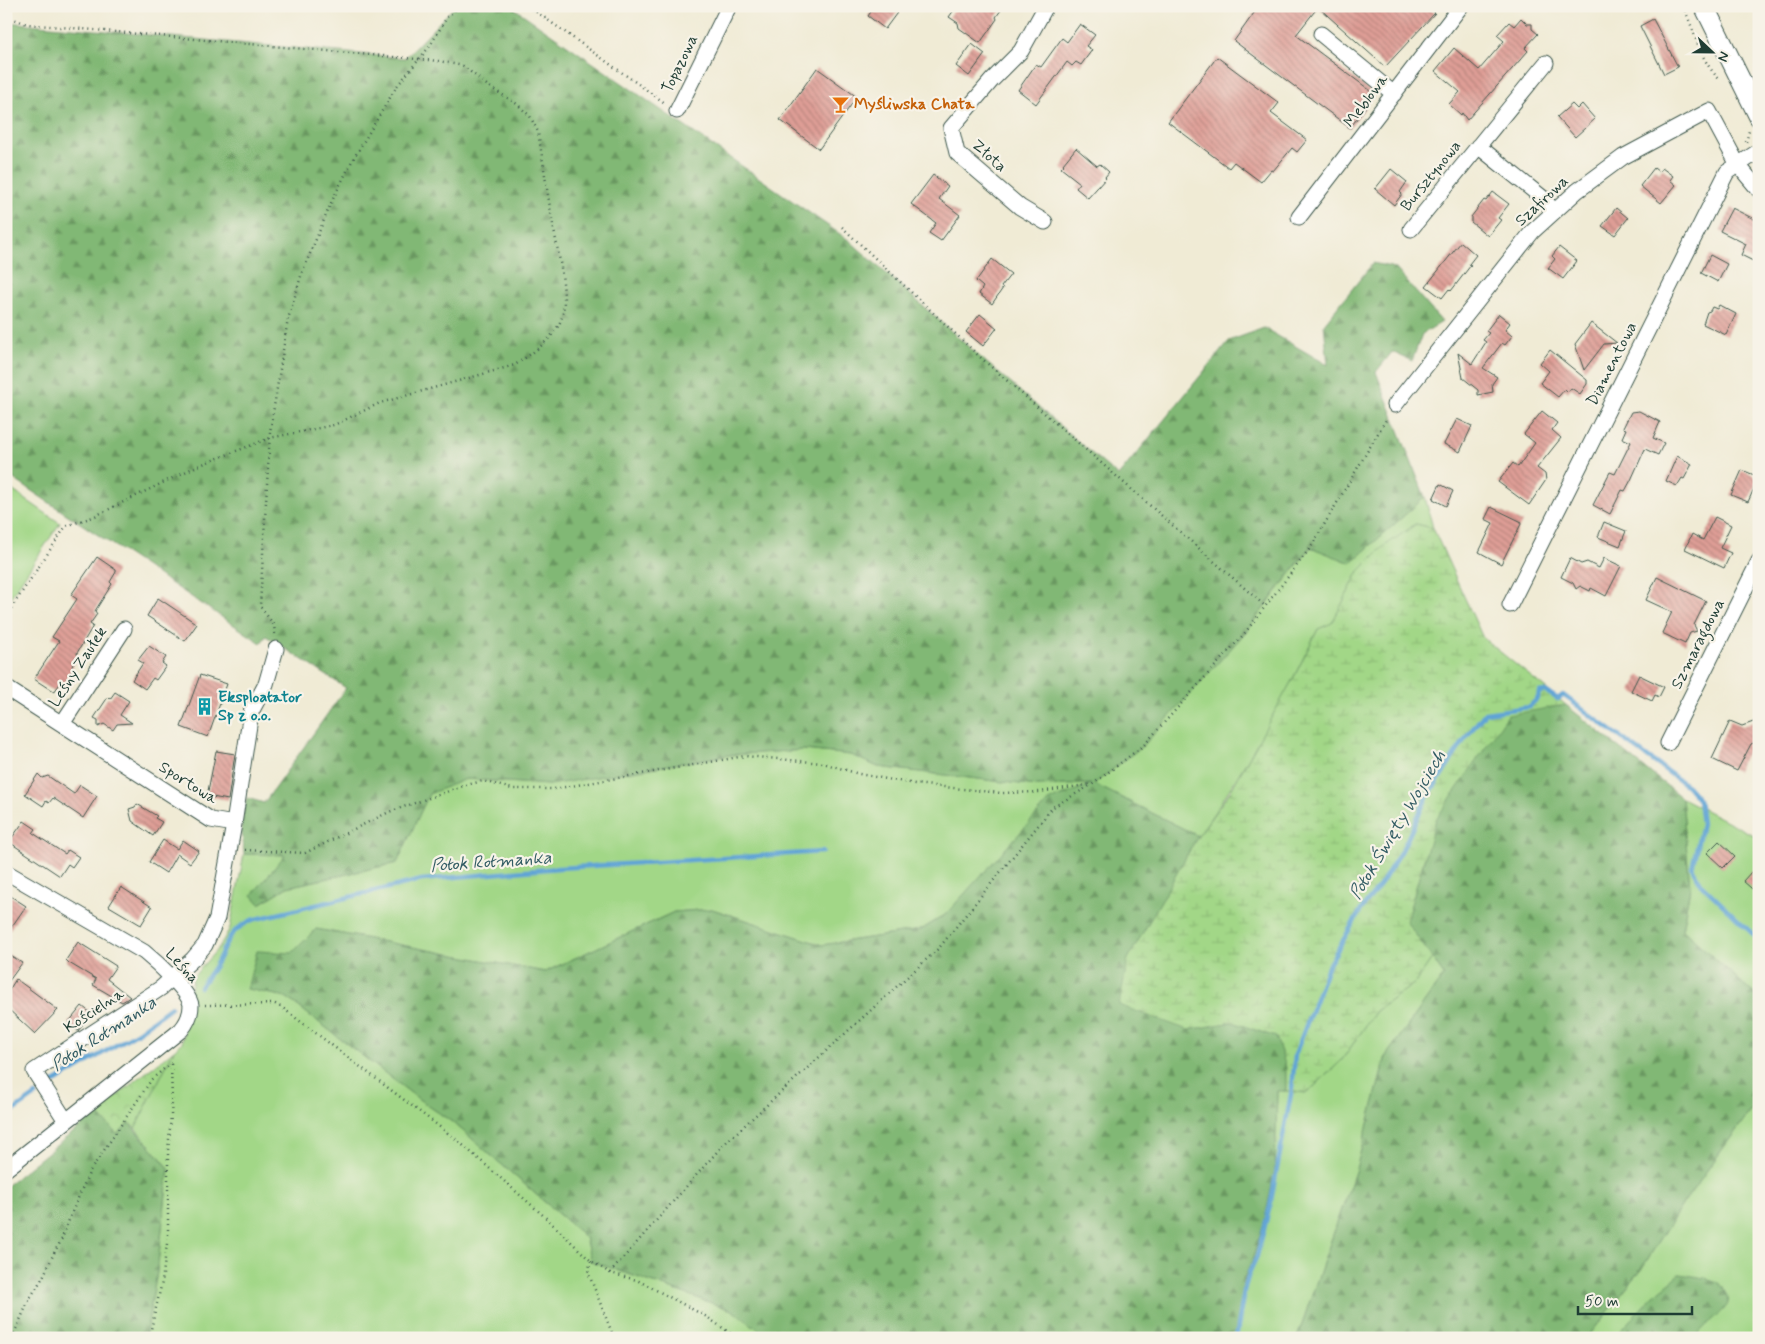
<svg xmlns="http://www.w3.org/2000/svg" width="1765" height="1344" viewBox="0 0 1765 1344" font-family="Mynerve,sans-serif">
<defs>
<pattern id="forest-firs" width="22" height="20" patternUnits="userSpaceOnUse" patternTransform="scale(1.25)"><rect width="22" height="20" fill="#81b874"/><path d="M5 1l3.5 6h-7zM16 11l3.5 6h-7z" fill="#699760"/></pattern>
<pattern id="wetland-marsh" width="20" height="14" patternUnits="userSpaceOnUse" patternTransform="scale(1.25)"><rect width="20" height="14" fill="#a2d787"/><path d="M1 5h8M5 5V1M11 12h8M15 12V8" fill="none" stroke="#8bb975"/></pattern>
<pattern id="park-crowns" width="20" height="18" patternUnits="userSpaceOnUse" patternTransform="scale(1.25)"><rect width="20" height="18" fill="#a2d787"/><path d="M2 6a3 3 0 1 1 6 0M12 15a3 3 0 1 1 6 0" fill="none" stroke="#8bb975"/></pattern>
<pattern id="building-back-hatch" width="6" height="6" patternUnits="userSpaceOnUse" patternTransform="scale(1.25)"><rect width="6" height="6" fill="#df9e96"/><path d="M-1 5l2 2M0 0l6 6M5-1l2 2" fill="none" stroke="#b4827b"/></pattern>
</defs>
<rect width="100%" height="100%" fill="#f7f3e8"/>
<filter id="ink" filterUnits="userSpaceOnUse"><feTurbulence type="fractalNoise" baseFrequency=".02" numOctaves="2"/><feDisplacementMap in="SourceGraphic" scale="10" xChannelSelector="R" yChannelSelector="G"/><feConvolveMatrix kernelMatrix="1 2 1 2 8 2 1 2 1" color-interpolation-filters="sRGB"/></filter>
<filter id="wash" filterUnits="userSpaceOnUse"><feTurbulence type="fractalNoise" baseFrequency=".0096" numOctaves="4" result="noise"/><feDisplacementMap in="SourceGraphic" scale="20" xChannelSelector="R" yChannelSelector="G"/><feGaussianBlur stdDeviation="1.12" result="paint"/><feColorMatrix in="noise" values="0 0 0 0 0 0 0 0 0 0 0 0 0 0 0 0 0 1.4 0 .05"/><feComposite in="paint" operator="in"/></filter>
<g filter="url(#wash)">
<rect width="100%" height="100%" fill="#f0ebd5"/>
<path fill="#a2d787" stroke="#608a5e" d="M6 486 60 523 6 604Z
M1425 497 1433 528 1415 524 1359 571 1332 624 1318 629C1283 701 1244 771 1198 836L1093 784 945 915 921 930 822 945 712 909 674 912 545 972 316 929 292 953 248 989 286 997 420 1100 455 1124 585 1237 591 1261 732 1310 770 1338H145L157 1272 169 1168 135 1128 174 1050 182 1043 193 977 220 946 230 928 244 854H286L260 904 287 887 397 863 429 793 466 779 548 785 729 755 804 750 851 755 878 767 1037 786 1093 784 1244 634 1311 547 1351 562Z
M1682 798 1759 838V998L1682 930 1690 888Z
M1432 958 1444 975 1386 1056 1356 1169 1297 1338H1212L1236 1332 1245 1276 1251 1264 1265 1219 1275 1169 1277 1090 1307 1093 1341 1061 1376 1011 1415 983Z
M1759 1099V1338H1587L1640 1271 1684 1202Z"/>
<path fill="url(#forest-firs)" stroke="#507a54" d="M455 6H511L850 241 980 357 1118 476 1229 341 1264 328 1328 365 1324 324 1373 263 1395 268 1442 322 1422 334 1412 361 1392 352 1376 372 1425 497 1351 563 1310 547 1244 634 1144 745 1094 784 1198 836 1128 959 1188 1030 1232 1022 1276 1037 1286 1067V1091H1277L1275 1169 1265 1219 1251 1264 1245 1276 1236 1332 1212 1338H770L732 1310 591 1261 585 1237 455 1124 420 1100 286 997 247 989 257 951 292 953 316 929 545 972 674 912 712 909 822 945 921 930 945 915 1049 801 1091 784 1037 786 878 767 851 755 804 750 729 755 549 785 466 779 429 794 397 863 287 887 260 904 252 895 285 855 244 854 241 823 247 798 264 803 346 688 266 636 261 643 6 474V22L405 58Z
M1566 705 1682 798 1690 888 1682 929 1759 998V1099L1684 1202 1640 1271 1587 1338H1297L1356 1169 1386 1056 1444 975 1406 921 1436 819 1508 714Z
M97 1113 117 1134 129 1123 169 1168 157 1272 145 1338H6V1186Z
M1680 1274C1691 1276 1705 1277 1715 1281 1723 1285 1733 1299 1726 1307 1717 1318 1703 1325 1696 1338H1613L1653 1296Z"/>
<path fill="url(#wetland-marsh)" stroke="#608a5e" d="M1416 524 1433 528 1483 638 1566 705 1508 715 1436 819 1406 921 1432 958 1415 983 1376 1011 1341 1061 1307 1093 1286 1091V1067L1276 1037 1232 1022 1188 1030 1119 1005 1128 959 1198 836 1231 790 1295 675 1318 629 1332 623 1359 571 1383 547Z"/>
<path fill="url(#park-crowns)" stroke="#608a5e" d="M174 1050 135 1128 129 1123 117 1134 97 1113 114 1098Z"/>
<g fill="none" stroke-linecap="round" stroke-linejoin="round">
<path stroke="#60a4d5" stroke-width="4.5" d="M200 987C205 980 211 972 216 964 228 942 226 933 252 920L422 880 559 868 823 852
M51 1084 138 1032 171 1007
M6 1116 36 1095
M1236 1338 1244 1291 1249 1273 1257 1256 1270 1206 1292 1089 1295 1055 1329 964 1361 910 1381 884 1404 846 1426 799 1467 736 1485 713 1529 707 1538 698 1539 692 1545 691 1558 699 1563 695 1687 786 1699 800 1702 824 1692 868 1702 885 1759 940"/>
</g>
<g id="blocks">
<path fill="url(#building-back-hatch)" d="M875 6H902L885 29 868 16Z
M957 6H1004L996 17 997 19 980 43 959 28 958 23 949 17Z
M1259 6H1428L1435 13 1385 67 1318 7 1296 35 1375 94 1350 128 1234 41Z
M1521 18 1527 24H1532V29L1538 34 1525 48 1528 51 1467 120 1462 113 1461 115 1449 104 1460 92 1435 71 1454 48 1479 70 1504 41 1497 35 1509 22 1514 26Z
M1653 19 1678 67 1664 74 1640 26Z
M1080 24 1095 35 1086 46 1092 50 1081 65 1076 62 1072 66 1067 62 1036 104 1018 90 1036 64 1041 67 1062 38 1067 42Z
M972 44 985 54 969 76 956 66Z
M1217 57 1279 103 1271 113 1307 140 1297 152 1292 148 1273 171 1271 170 1261 182 1234 162 1229 168 1168 122Z
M817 68 857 97 819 149 780 120Z
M1572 104 1577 109 1582 104 1595 119 1575 137 1557 117Z
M1076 148 1097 166 1100 164 1109 172 1105 177 1106 178 1088 198 1076 188 1080 183 1061 168 1064 165 1063 164Z
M1654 168 1659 172 1662 168 1673 176 1670 180 1676 185 1661 203 1640 186Z
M1391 169 1407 182 1400 192 1402 194 1394 205 1375 189Z
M933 175 948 186 939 199 960 215 941 241 929 233 936 223 911 204Z
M1493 192 1509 204 1498 218 1501 220 1488 236 1471 222V217L1484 200 1486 201Z
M1616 208 1628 218 1615 235 1602 226Z
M1732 208 1758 221 1759 219V264L1741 255 1746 244 1720 231Z
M1461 242 1476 255 1469 264 1471 265 1451 291 1449 289 1442 298 1426 286Z
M1559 247 1577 261 1563 279 1548 268 1555 259 1552 256Z
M1710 255 1727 264 1718 282 1701 273Z
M992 259 1011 274 1001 287 1003 288 992 304 979 294 983 287 976 281Z
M1719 305 1736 314 1726 335 1703 324 1707 312 1710 311 1712 307 1717 309Z
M980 314 997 328 983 346 966 332Z
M1499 314 1510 323 1505 330 1512 336 1505 345 1502 343 1483 368 1497 377 1492 384 1493 392 1478 395V390L1463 378 1458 353 1472 364 1486 342 1483 340 1489 333 1486 331Z
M1591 323 1617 343 1604 344 1584 370 1575 344Z
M1550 350 1587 380V384L1580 394 1571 388 1568 392 1565 389 1558 397 1540 383 1549 371 1540 363Z
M1542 411 1557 423 1552 430 1561 438 1537 468 1545 474 1546 480 1529 505 1498 482 1513 463 1518 467 1535 443 1524 434Z
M1639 411 1660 422 1653 438 1664 443 1658 455 1645 449 1631 480 1625 491 1622 490 1610 514 1593 505 1610 472 1615 474 1631 442 1622 438 1626 429 1623 428 1631 412Z
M1457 419 1472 426 1460 452 1444 444Z
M1677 456 1692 464 1684 479 1682 478 1677 486 1666 481Z
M1742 470 1759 477 1748 502 1731 495Z
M1440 484 1453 491 1446 506 1433 499Z
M1491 507 1522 522 1501 564 1479 552 1493 523 1485 519Z
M1715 517 1731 525 1720 548 1731 553 1724 568 1685 549 1692 534 1703 540Z
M1604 522 1626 531 1620 546 1598 537Z
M97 557 116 570V572L110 582 112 584 95 611 97 614 90 624 93 626 77 653 78 656 72 666 74 668 65 683 62 681 54 692 34 679 59 641 52 637 77 599 71 595Z
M1570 558 1581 564 1587 562 1599 568 1604 558 1621 566 1606 596 1591 588 1590 591 1580 586 1576 589 1573 583 1561 577Z
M1657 577 1706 601 1694 625 1697 631 1690 633 1685 644 1662 633 1672 612 1646 600Z
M158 598 197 624 185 641 147 616Z
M149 646 166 657 162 663 166 666 156 680 153 678 145 689 132 680 143 663 138 660Z
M200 675 227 684 208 737 181 727Z
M1639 675 1664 687 1659 697 1655 695 1652 701 1631 691Z
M115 692 129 701 120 715 132 723 117 724 113 730 104 724 98 727V720L94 718 108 697 110 699Z
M1759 720V741L1751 744 1737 771 1712 759 1730 721 1742 726Z
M216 751 235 754 228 800 207 796Z
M38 774 42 778 48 776 74 794 80 785 97 796 83 818 53 798 49 803 46 801 43 806 25 794Z
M137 804 157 816 155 818 162 822 153 836 132 821 129 809 135 807Z
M24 821 36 829 33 833 65 854 68 850 79 857 72 867 68 864 60 876 9 842Z
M163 840 177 849 183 840 199 851 190 863 177 854 166 873 149 862Z
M1719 841 1735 856 1723 868 1707 853Z
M1752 871 1759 877V895L1743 881Z
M121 887 152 907 141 925 109 906Z
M6 893 26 906 6 935Z
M78 942 116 966 107 979 130 997 122 1002 93 985 96 979 69 963 66 960Z
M6 953 22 963 6 985Z
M16 979 58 1010 35 1034 6 1007V995Z
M82 1006 92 1014 78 1031 68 1023Z"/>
</g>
</g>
<g filter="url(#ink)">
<use href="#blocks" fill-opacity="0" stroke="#3e574c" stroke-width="1"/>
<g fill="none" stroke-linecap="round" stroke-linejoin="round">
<defs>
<path id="minor" d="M1321 34 1394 94
M677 111 729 6
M1478 146 1544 199 1554 212
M1299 217 1461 6
M1045 222 1020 207 957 153 951 128 992 80 1021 51 1046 6
M1411 229 1546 63
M1395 405 1532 232 1554 212 1577 191 1623 157 1709 111 1738 165 1759 190
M1510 605 1727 172 1759 151
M6 688 211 820 234 824 217 918 205 945 193 959 161 988 34 1071 66 1121
M62 724 124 629
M1668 743 1759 561
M234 824 251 712 266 684 276 649
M6 872 144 952C155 961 189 991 191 1005 191 1014 187 1023 181 1030L6 1169"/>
<path id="major" d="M1704 6 1759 117"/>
</defs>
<use href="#minor" stroke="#3e574c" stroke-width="17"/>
<use href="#major" stroke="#3e574c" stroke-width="21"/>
<path stroke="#3e574c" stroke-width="2.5" stroke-dasharray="1 4" stroke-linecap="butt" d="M528 6 665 103
M1683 6C1696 33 1698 58 1720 80
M6 16 27 24 439 61 463 66 488 86 517 104 530 116 538 132C543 161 547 190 552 219 556 244 570 297 561 320 553 340 532 353 515 365L380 403 334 425 270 438 195 467 93 517 66 526 6 616
M1746 142 1749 131
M842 227 980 357 1265 606
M275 634 274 625 260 606 270 432 288 319 302 273 331 203 352 161 397 86 430 46 447 17 459 6
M245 850 305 853 389 812 466 785 483 781 512 789H554L745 756 823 763 859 774 915 784 1001 793 1040 792 1092 784
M205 1005 275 1004 284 1009 457 1140 544 1216 591 1261 610 1273 637 1280 675 1300 707 1317 737 1338
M591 1261 588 1272 614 1338
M610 1273 723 1145 939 948 1053 807 1093 784 1144 745 1244 634 1311 547 1387 418
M12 1338 29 1300 43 1277 55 1251 61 1241 72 1212 90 1171 152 1079 171 1063
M149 1338 162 1282 168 1236V1151L172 1103 171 1064"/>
<use href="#minor" stroke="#fff" stroke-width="15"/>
<use href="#major" stroke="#fff" stroke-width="19"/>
</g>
</g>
<defs>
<symbol id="bar-bare" viewBox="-9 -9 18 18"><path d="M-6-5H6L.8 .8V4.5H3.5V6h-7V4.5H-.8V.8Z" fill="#e8710a" stroke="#f7f3e8" stroke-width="2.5" paint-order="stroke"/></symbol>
<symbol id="building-bare" viewBox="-9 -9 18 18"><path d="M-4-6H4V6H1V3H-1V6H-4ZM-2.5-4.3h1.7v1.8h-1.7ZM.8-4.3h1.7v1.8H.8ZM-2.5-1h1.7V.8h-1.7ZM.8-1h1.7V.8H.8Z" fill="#0f9aa8" stroke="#f7f3e8" stroke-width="2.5" paint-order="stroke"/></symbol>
</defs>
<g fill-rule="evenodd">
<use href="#bar-bare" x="828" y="92" width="25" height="25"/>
<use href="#building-bare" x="192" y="694" width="25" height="25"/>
</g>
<g text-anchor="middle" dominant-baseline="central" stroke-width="4.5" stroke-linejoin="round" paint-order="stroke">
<g font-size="16" fill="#1f3d34" stroke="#f7f3e8">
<text transform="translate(680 64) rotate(-64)">Topazowa</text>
<text transform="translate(1366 101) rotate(-53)">Meblowa</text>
<text transform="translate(989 156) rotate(42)">Złota</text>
<text transform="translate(1431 176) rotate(-51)">Bursztynowa</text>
<text transform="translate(1542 201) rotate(-43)">Szafirowa</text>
<text transform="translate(1612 364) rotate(-63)">Diamentowa</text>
<text transform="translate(1698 644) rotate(-63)">Szmaragdowa</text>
<text transform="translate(78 667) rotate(-57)">Leśny Zaułek</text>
<text transform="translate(188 783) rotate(32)">Sportowa</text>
<text transform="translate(182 966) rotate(47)">Leśna</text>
<text transform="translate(94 1011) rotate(-33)">Kościelna</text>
</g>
<g font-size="16" font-weight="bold" fill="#c56008" stroke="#f7f3e8" text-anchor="start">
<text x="854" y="104">Myśliwska Chata</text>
</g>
<g font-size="16" font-weight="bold" fill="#0d838f" stroke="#f7f3e8" text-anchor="start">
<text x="218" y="697">Eksploatator<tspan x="218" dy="18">Sp z o.o.</tspan></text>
</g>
<g font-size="18" font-style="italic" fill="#325c64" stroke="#f7f3e8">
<text transform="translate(1398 825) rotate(-59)">Potok Święty Wojciech</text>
<text transform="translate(491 862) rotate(-4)">Potok Rotmanka</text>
<text transform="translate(104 1034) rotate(-33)">Potok Rotmanka</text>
</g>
</g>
<rect width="1765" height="1344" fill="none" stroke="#f7f3e8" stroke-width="25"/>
<g transform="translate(1712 52) rotate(112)" stroke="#f7f3e8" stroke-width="4" paint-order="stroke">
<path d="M0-4L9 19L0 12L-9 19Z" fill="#1f3d34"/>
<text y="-8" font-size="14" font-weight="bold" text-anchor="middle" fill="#1f3d34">N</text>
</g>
<path d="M1578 1306v8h114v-8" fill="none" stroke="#1f3d34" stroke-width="2.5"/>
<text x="1585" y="1306" font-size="15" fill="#1f3d34" stroke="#f7f3e8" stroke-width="4" paint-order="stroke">50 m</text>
</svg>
